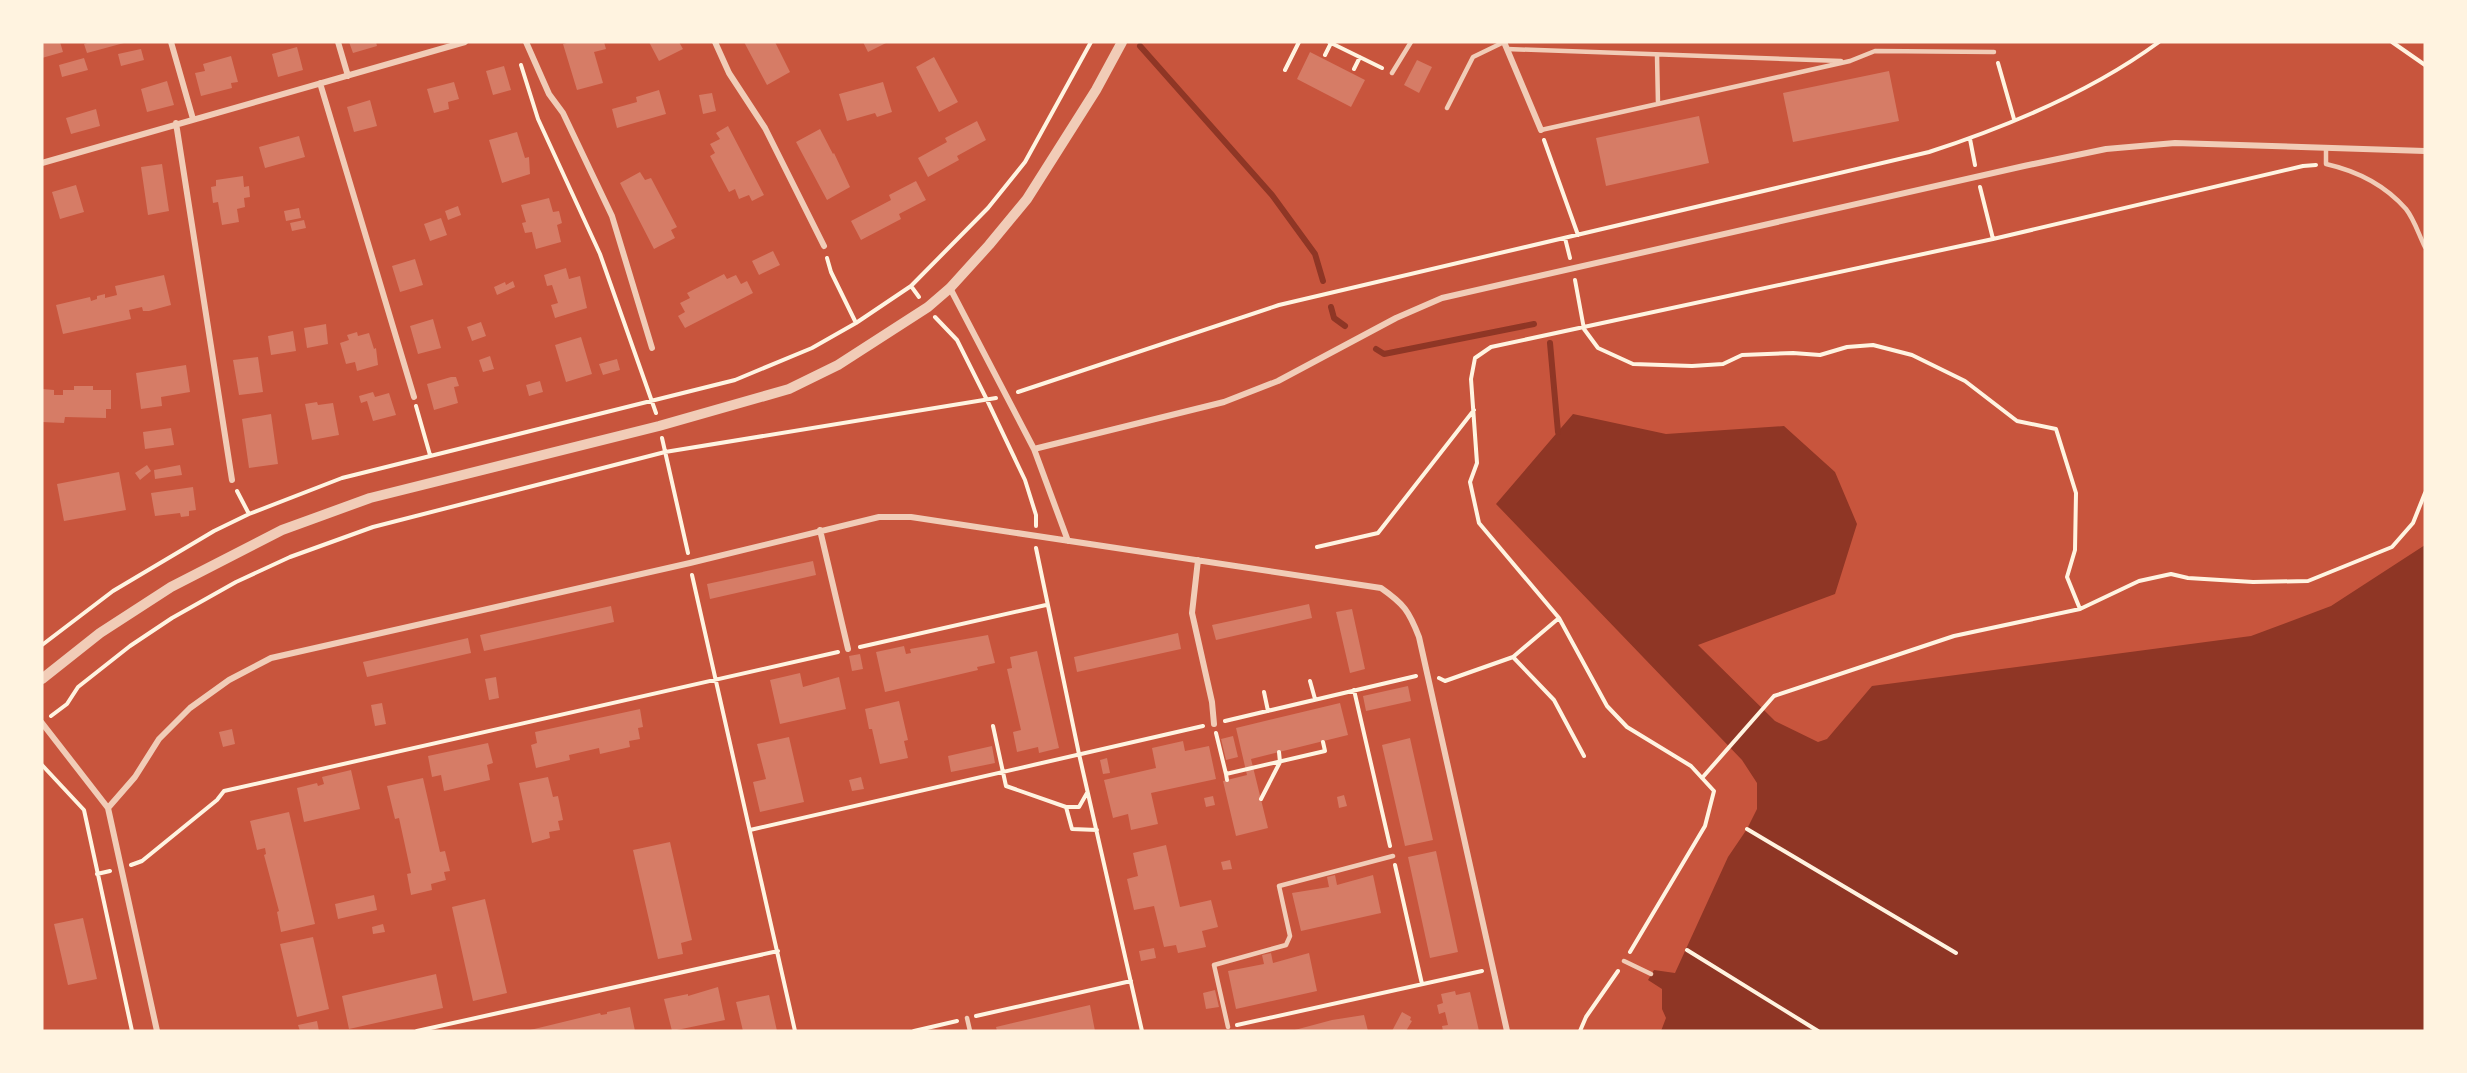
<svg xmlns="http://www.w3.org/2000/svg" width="2467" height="1073" viewBox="0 0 2467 1073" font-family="'Varela Round',sans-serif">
<rect width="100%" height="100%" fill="#c8553d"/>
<path fill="#8f3625" d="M1573 414 1666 434 1784 426 1835 472 1857 524 1835 594 1698 645 1775 721 1818 742 1827 739 1872 686 2251 636 2331 606 2425 545V1031H1661L1666 1018 1662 1009V989L1648 980 1654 970 1675 973 1728 857 1747 829 1757 809V783L1742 760 1496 504Z"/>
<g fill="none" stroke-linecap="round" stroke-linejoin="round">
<path stroke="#8f3625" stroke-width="6" d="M1140 46 1272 195 1315 254 1323 281
M1331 307 1334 318 1345 326
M1550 343 1558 432
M1376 349 1384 354 1534 324"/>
</g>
<path fill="#d67c66" d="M42 42H60L63 52 42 58Z
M90 42H124V43L87 53 84 44Z
M349 42H376L377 46 353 53Z
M570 42H604L606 49 594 52 603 83 577 90 563 44Z
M649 42H679L683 49 659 61Z
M744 42H775L790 72 767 85Z
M863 42H888L868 52Z
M297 47 303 70 278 77 272 54Z
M141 49 144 60 121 66 118 54Z
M1310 52 1365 80 1351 107 1297 79Z
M231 56 238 82 231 83 232 88 201 96 195 73 205 71 203 64Z
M934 57 958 102 939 112 916 67Z
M84 58 88 70 62 77 59 65Z
M1417 60 1432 67 1419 93 1404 85Z
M504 66 511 90 493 95 486 71Z
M1889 71 1899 121 1793 142 1783 93Z
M167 81 174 105 147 112 141 89Z
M454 82 459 99 448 102 449 109 434 113 427 89Z
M883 82 892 112 877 117 875 113 847 121 839 94Z
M659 90 666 114 617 128 612 109 637 102 636 97Z
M712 93 716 111 703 114 699 95Z
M370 100 377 126 354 132 347 107Z
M96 109 100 126 71 134 66 118Z
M1699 116 1709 163 1606 186 1596 138Z
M977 121 986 140 957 156 959 160 928 177 918 158 947 142 945 138Z
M728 126 764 195 752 201 749 195 739 199 735 189 729 192 710 156 715 153 710 144 720 139 716 133Z
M820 129 833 154 834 153 850 187 827 200 796 142Z
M517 132 525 158 529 157 530 174 502 183 489 140Z
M299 136 305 157 265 168 259 147Z
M162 164 169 211 148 215 141 167Z
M640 172 645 180 651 178 677 227 671 230 675 238 654 249 620 183Z
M243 176 244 187 249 186 250 197 244 198 245 207 237 209 239 222 222 225 218 202 213 203 211 187 216 186V180Z
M916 181 926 200 899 214 901 219 861 240 851 221 891 200 889 195Z
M76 185 84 212 60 219 52 192Z
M549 198 553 212 559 211 562 223 557 225 561 242 536 249 532 232 525 233 522 223 526 222 521 205Z
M458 206 461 215 448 220 445 211Z
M299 208 301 218 286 221 284 211Z
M441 218 447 235 430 241 424 224Z
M304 220 306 228 292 231 290 223Z
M773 251 780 265 759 275 752 261Z
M415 259 423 285 400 292 392 266Z
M566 268 569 279 580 276 587 308 555 318 551 305 558 303 552 285 547 286 544 275Z
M724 274 727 279 736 275 741 284 747 281 753 293 685 328 678 316 685 312 680 303 690 298 687 293Z
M164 275 171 305 149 311H143L142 307 129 310 131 319 63 334 56 305 90 297 91 301 97 299V296L105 294V298L117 295 115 286Z
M513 281 515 287 497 295 494 287 505 282 506 285Z
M433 319 441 348 418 354 410 326Z
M481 322 486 336 472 341 467 327Z
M326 324 328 344 307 348 304 328Z
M293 331 296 351 271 355 268 336Z
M357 332 358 336 369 333 374 349 376 348 378 365 357 371 355 362 346 364 340 343 349 340 347 335Z
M581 337 592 374 566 382 555 345Z
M490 356 494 369 483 372 479 360Z
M258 357 263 392 239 395 233 360Z
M617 359 620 370 603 375 599 364Z
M186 365 190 392 161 397 162 406 141 409 136 373Z
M451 377H456L459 386 454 387 458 403 434 410 427 384Z
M540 381 543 392 529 396 526 385Z
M74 386H93V390H111V409H106V418L65 417 64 423 42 422V389L54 390V395H63V390H74Z
M373 392 375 397 389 393 396 415 373 421 367 401 361 403 359 396Z
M317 402 318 405 333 403 339 435 312 440 305 404Z
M271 414 278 464 249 468 242 419Z
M171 428 174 445 145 449 143 432Z
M147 465 151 471 140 480 135 473Z
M180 465 182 475 155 479 154 470Z
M119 472 126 510 64 521 57 484Z
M193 487 196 510 189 511V516L181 517 180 513 155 516 151 493Z
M813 561 816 575 710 599 707 584Z
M1309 604 1312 618 1216 640 1212 625Z
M611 606 614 622 484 651 480 635Z
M1352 609 1365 669 1350 673 1336 612Z
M1178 633 1181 649 1077 672 1074 657Z
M988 635 995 663 977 667 978 670 885 692 876 652 904 646 906 654 911 653 910 649Z
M468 638 471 653 367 677 363 662Z
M1037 651 1059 748 1039 753 1038 747 1017 752 1013 732 1021 730 1007 669 1012 668 1010 657Z
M860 654 863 669 852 671 849 656Z
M800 673 803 687 839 677 846 709 780 724 770 680Z
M496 677 499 698 489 700 485 679Z
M1408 686 1411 701 1366 711 1363 696Z
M899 701 908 740 904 741 908 758 880 764 872 729H869L865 709Z
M382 703 386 724 375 726 371 705Z
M1340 703 1348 735 1251 759 1268 828 1236 836 1223 781 1247 775 1236 728Z
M640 709 643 727 638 728 640 739 629 741 630 747 600 754 599 748 569 755 570 760 536 768 531 745 537 743 535 732Z
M232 729 235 744 223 747 219 732Z
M1233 736 1238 757 1226 760 1221 739Z
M789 737 804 802 760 812 753 782 766 779 757 744Z
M1410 738 1433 840 1405 846 1382 745Z
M1183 741 1185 751 1209 746 1216 779 1151 793 1158 824 1131 830 1128 814 1113 818 1104 780 1156 768 1152 748Z
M488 743 493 763 487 765 490 780 444 791 441 775 432 777 428 756Z
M992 746 995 763 951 772 948 756Z
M1107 758 1110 773 1103 774 1100 760Z
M351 770 360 809 304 822 297 788 317 783 318 786 324 784 322 777Z
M548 777 553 797 558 796 563 820 558 821 560 830 549 832 550 838 532 843 519 783Z
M861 777 864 789 852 791 849 780Z
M423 778 440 852 445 851 450 871 444 872 446 880 431 884 432 890 411 895 407 874 411 873 399 818 395 819 387 786Z
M1344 795 1347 806 1339 808 1337 797Z
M1213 796 1215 805 1206 807 1204 798Z
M289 812 315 924 281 932 277 912 279 911 264 855 266 854 265 848 257 850 250 821Z
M670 842 692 940 681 943 683 954 658 959 633 850Z
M1166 845 1180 907 1211 900 1218 927 1202 931 1206 947 1178 953 1176 945 1164 947 1154 906 1134 910 1127 879 1138 876 1133 853Z
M1436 851 1458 952 1430 958 1408 857Z
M1230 860 1232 869 1223 870 1221 862Z
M1335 875 1337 885 1373 875 1381 913 1301 931 1292 893 1329 887 1327 877Z
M374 895 377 910 338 919 335 904Z
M485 899 507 993 473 1001 452 907Z
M83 918 97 979 68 985 54 924Z
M383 924 385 932 373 934 372 927Z
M313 937 329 1009 297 1017 280 944Z
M1154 948 1156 958 1141 961 1139 951Z
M1271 953 1273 963 1309 953 1317 991 1236 1009 1228 971 1264 964 1262 955Z
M436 974 443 1008 349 1029 342 996Z
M718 987 725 1020 672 1031 664 999 688 994V996Z
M1215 990 1219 1007 1206 1009 1203 993Z
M1455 991 1456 995 1470 992 1479 1031H1443L1442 1026 1448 1025 1445 1012 1439 1014 1437 1005 1443 1003 1441 994Z
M769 995 777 1031H743L736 1002Z
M1090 1005 1095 1031H997L996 1027Z
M630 1007 635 1031H526L600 1013 601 1015 607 1014V1012Z
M1402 1012 1411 1017 1410 1020 1412 1021 1406 1031H1392Z
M1364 1015 1368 1031H1291L1332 1020Z
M317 1021 319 1031H300L298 1025Z"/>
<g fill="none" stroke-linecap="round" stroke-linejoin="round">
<path stroke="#fff3e0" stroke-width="4" d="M1329 42 1382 68
M2392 42 2425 65
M1325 55 1331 43
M1998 63 2014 119
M521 65 538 119 600 254 656 413
M1354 69 1360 57
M1285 70 1299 42
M1970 139 1975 165
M1544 140 1578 235
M1980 187 1993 239
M1565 238 1570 258
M827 258 831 272 856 323
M1575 280 1584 329 1598 348 1633 364 1692 366 1723 364 1742 355 1793 353 1820 355 1847 347 1873 345 1912 355 1965 381 2017 421 2056 429 2076 493 2075 550 2067 577 2080 609 2139 581 2171 574 2188 578 2253 582 2308 581 2392 547 2413 523 2425 493
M911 286 919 297
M935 317 957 340 987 400 1025 480 1036 515V526
M1018 392 1279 305 1929 152C2009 126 2091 92 2159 42
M416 406 430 455
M662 438 688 553
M237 491 249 514
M1317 547 1378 533 1474 410
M1036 548 1079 754 1142 1031
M692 575 795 1031
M42 645 113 591 214 531 249 514 342 478 735 380 812 348 856 323 911 286 988 208 1025 162 1091 42
M860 647 1046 605
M1513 657 1554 700 1584 756
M1439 678 1445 681 1513 657 1559 618
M1310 681 1315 699
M1354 690 1390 846
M1264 692 1268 711
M51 716 67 704 78 687 130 646 172 618 236 582 290 557 373 527 665 452 996 398
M1225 721 1416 676
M993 726 1006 786 1066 807 1072 829 1097 830
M1216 733 1226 774 1325 751 1323 742
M42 765 84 810 132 1031
M1226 774 1227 780
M1702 778 1774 696 1954 636 2080 609
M1261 799 1280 762 1279 752
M1066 807H1079L1087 793
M1747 829 1956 953
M750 830 1203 726
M131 865 142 861 217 800 224 791 838 652
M1395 865 1422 984
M97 874 110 871
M1687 950 1818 1031
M1630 952 1705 826 1714 791 1691 766 1627 727 1607 706 1559 618 1479 523 1470 482 1477 463 1471 379 1475 358 1491 347 1993 239 2303 166 2316 165
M976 1016 1131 981
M1237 1025 1482 971
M417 1031 778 951
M914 1031 957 1021
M1580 1031 1586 1017 1618 971"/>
<path stroke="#f1ccb7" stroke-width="4.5" d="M1507 49 1841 61
M1657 55 1658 104
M1392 73 1411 42
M1447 108 1473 57 1504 42
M1541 130 1850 61 1875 51 1994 52
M2326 148V164C2357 171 2384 184 2406 209 2414 219 2419 235 2425 247
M1624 961 1651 974
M967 1018 970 1031
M1228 1027 1214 965 1286 945 1290 936 1279 886 1393 856"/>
<path stroke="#f1ccb7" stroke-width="6" d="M171 42 193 119
M338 42 348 76
M526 42 549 94 563 113 612 216 652 348
M715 42 729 73 765 128 824 246
M1504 42 1541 130
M320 83 414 397
M176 123 232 480
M42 163 465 42
M950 288 1034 449 1068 541
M1034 449 1224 402 1278 381 1396 318 1442 298 2024 166 2106 149 2175 143 2425 151
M820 530 848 649
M1198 560 1192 613 1212 702 1214 724
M42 723 108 808 157 1031
M108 808 135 777 159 739 190 708 229 680 271 658 690 563 879 517H911L1381 588C1404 604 1409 611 1419 637L1507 1031"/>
<path stroke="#f1ccb7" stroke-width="10" d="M42 679 100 633 171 587 282 530 370 498 659 426 789 389 838 365 928 307 950 288 989 245 1027 199 1096 90 1122 42"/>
</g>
<rect width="2467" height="1073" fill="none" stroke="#fff3e0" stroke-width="87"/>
</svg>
